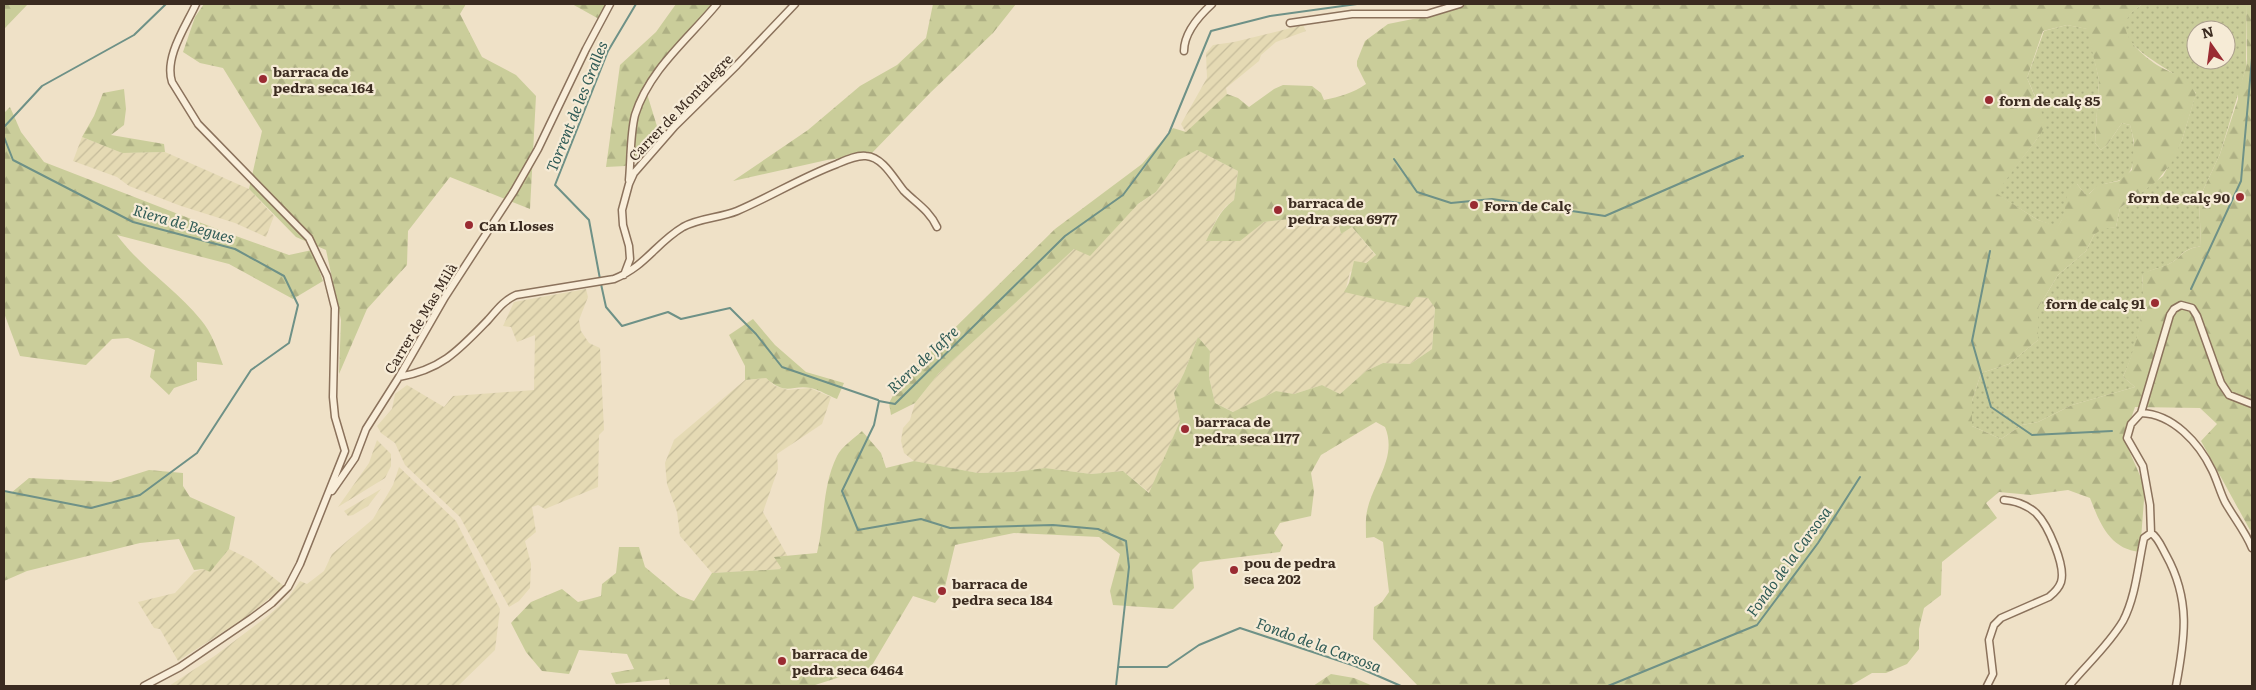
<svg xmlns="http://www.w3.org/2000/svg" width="2256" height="690" viewBox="0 0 2256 690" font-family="Literata,serif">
<defs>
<pattern id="farmland-furrows" width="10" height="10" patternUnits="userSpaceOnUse" patternTransform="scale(1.25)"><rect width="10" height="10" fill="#e5dab4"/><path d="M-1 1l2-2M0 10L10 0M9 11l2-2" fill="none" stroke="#c5bb9a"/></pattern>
<pattern id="grass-dots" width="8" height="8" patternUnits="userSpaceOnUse" patternTransform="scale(1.25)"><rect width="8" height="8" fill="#cacd9a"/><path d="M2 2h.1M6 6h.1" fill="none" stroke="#aeb084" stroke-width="1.8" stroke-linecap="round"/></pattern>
<pattern id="forest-firs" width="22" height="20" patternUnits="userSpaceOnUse" patternTransform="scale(1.25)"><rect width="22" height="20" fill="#cacd9a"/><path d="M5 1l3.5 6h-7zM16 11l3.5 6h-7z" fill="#aeb084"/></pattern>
</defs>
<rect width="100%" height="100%" fill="#efe1c7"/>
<path fill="url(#farmland-furrows)" d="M1303 25 1306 31 1276 42 1261 55 1259 61 1226 88 1227 94 1186 133 1181 124 1207 78 1206 53 1213 45 1234 42Z
M82 137 122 153 165 152 249 189 274 216 266 237 235 223 181 206 129 186 117 177 73 161Z
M1197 150 1238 171 1234 200 1226 206 1218 216 1206 241 1264 222 1316 216 1337 217 1341 234 1352 227 1376 256 1350 272 1345 292 1428 298 1435 307 1432 349 1410 364 1383 363 1366 371 1340 394 1322 385 1294 394 1276 391 1234 412 1215 403 1209 377 1210 351 1198 337 1184 373 1174 393 1180 421 1150 493 1123 471 1091 474 1045 468 1014 472 978 473 914 461 904 453 901 441 903 428 910 420 915 403 939 373 1074 249 1156 192 1179 160Z
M586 289 588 297 579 320 581 331 589 343 600 348 604 430 599 435 598 487 545 509 538 505 532 507 536 532 525 541 531 564 530 588 519 601 509 607 460 517 405 465 395 443 381 433 377 426 392 409 395 394 407 385 444 407 453 396 534 390 535 335 517 342 511 327 503 326 514 302Z
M766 378 775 386 788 390 810 388 831 397 822 424 777 454 778 469 763 512 788 557 782 569 712 573 680 536 677 512 667 484 665 463 674 440 745 380Z
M377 440 391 454V466L385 478 338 507 369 463Z
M399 467 456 521 500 609 495 650 458 686H169L216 655 269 615 288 598 300 581 307 584 324 571 332 554 373 519 393 485Z
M381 489 368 506 353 515 348 516 344 511Z
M229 549 251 560 284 586 248 616 178 661 160 629 154 628 138 602 175 593 194 572 203 569 210 571Z"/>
<path fill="url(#grass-dots)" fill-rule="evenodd" d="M2143 4H2246V68L2220 154 2199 199 2201 246C2179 250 2184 256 2169 264 2161 268 2151 269 2142 275 2146 310 2138 345 2123 377L2135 387 2072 405 2038 422 2022 425 2001 439 1972 426V401L1981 373 2009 364 2038 340V308L2058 275 2086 251 2094 235 2102 228 2116 227 2120 208 2163 176 2182 140 2196 93C2185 70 2083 39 2143 4ZM2196 30H2226V60H2196Z
M2067 25 2088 29 2099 80 2095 143 2101 150 2107 145 2122 123 2130 125C2135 142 2140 175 2117 181 2104 184 2099 184 2089 194H2085L2077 184 2071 186 2063 218 2058 227 2038 220 1995 193 2040 135 2035 96 2027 78 2044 31Z"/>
<path fill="url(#forest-firs)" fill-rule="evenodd" d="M4 4H28L4 29Z
M204 4H466L460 14 482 57 516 75 536 96 530 209 450 177 408 231 407 265 367 309 339 374 341 320 326 250 296 237 249 189 262 131 223 68 200 63 183 52 195 17Z
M572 4H608L599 19Z
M676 4H714L644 84 660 136 625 166 606 167 620 65 656 32Z
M933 4H1016L993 33 930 93 871 154 827 160 733 181 808 130 860 86 897 65 926 38Z
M1444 4H2143C2108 24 2133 48 2157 65 2166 71 2178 74 2187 81 2192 84 2194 89 2196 94L2182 140 2172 162 2157 181 2120 208 2116 227 2102 229 2094 235 2086 251 2058 275 2038 308V340L2009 364 1981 373 1972 401V426L2001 439 2022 425 2038 422 2072 405 2135 387 2123 377C2137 345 2146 310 2142 274 2151 269 2161 268 2169 264 2184 256 2180 250 2201 246L2199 199 2220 154 2238 99V92L2246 68 2247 59 2246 4H2252V529L2250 530 2201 441 2217 424 2200 408 2135 407 2124 439 2145 487 2140 552C2110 549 2100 524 2090 498L2068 490 2031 495 1999 492 1986 503 1997 518 1942 562 1941 595 1924 608 1919 629V649L1907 664 1886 673H1872L1850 686H1418L1373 639 1374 607 1382 602 1389 592 1383 542 1374 537 1366 538C1366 527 1365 517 1368 507 1376 479 1397 456 1385 427L1376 422 1321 455 1311 473 1314 491 1311 516 1280 523 1274 533 1283 545 1280 552 1200 562 1192 570 1194 588 1173 609 1113 605 1110 591 1120 554 1099 537 1014 533 955 545 944 591 935 603 913 596 871 667 812 686H670L669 679 616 684 611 673 634 669 627 654 579 650 569 674 542 671 526 652 511 623 531 602 562 589 578 602 601 596 602 584 616 573 619 547H639L645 567 680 596 694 601 712 573 782 569 774 557 817 553C825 521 822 486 837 456 841 447 855 438 862 431L881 453 886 468 914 461 978 473 1014 472 1045 468 1091 474 1123 471 1149 493 1180 421 1174 393 1184 373 1198 337 1210 351 1209 377 1215 403 1233 412 1276 391 1294 394 1322 385 1340 394 1366 371 1383 363 1410 364 1432 349 1435 308 1428 298 1415 297 1409 307 1344 292 1349 283 1354 261 1366 263 1376 255 1352 227 1341 234 1337 217 1316 216 1264 222 1240 241H1206C1214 225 1219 211 1234 200L1238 171 1197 150 1179 160 1156 192 1138 204 1090 256 1074 249 939 373 915 403 891 415 889 403 901 381 1055 229 1142 164 1173 128 1186 132 1227 94 1238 98 1249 107 1274 89 1283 85 1312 86 1321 93 1324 100C1339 97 1353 93 1366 84L1357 66V61L1365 41 1388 24 1428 16ZM2067 25 2087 29 2099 80 2095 143 2101 150 2107 145 2122 123 2130 125 2134 141 2132 170 2119 181 2098 185 2089 194H2085L2077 184 2073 183C2063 195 2068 213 2058 226L2038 220 1996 193 2040 135 2046 123 2027 78 2043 31Z
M124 89 126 109 124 125 111 135 164 144 165 152 122 153 82 137 94 116 103 93Z
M10 107 21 132 44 162 222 231 289 255 312 250 323 281 293 299 229 264 117 235C140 267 176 289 201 320 212 333 217 349 223 365L197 362V380L174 388 169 395 150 377 155 350 128 338 112 339 86 365 20 356 4 313V113Z
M753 319 775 345 806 372 844 383 837 399C829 396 820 390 811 388 791 384 787 397 766 378L745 380V366L729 335Z
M149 470 183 473V486L190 497 235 517 229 549 210 572 203 569 194 570 179 539 140 543 27 571 4 581V492L11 493 29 478 111 482Z
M1331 674 1354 678 1373 686H1285H1313Z"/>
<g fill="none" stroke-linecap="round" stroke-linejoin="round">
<path stroke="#6e9187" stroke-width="2" d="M4 127 42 86 134 35 166 4
M4 137 13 160 133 222 235 249 284 276 298 305 289 343 251 370 197 453 140 495 91 508 4 491
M1394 159 1417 192 1451 203 1492 199 1605 216 1743 156
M1990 251 1972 341 1991 407 2032 435 2112 431
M600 279 589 220 555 185 608 51 636 4
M601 284 606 307 622 326 668 312 681 319 730 308 756 334 782 367 878 400
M2191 289 2241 181 2252 58
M1119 667H1167L1199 645 1240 628 1355 666 1401 686
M1116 686 1129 567 1126 541 1098 529 1053 525 950 528 921 519 858 530 842 491 874 425 879 401 895 404 1065 236 1123 195 1169 133 1211 31 1270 16 1357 4
M1608 686 1757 625 1818 543 1860 477"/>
<defs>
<path id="minor" d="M1290 23 1352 14H1427L1460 4
M1184 51C1184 33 1200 15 1212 4
M629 180C631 159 630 135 635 115 649 70 688 39 717 4
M624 275 630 259 629 246 623 225 622 210 629 184 634 173 675 126 737 65 795 4
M399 377C442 369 458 351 488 320 497 310 503 301 516 295L614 279C646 266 656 243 683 227 699 218 720 218 737 211 772 196 802 177 837 164 846 160 856 155 866 156 883 157 894 179 904 191 916 203 929 210 937 227
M2141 413 2131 424 2127 438 2143 466 2150 505 2151 533C2158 537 2162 548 2166 555 2191 600 2185 638 2176 686
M2141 413 2170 315 2174 309 2181 305 2192 308 2197 316 2221 383 2229 395 2252 404
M2141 413C2173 414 2199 443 2212 470 2217 480 2220 492 2225 502 2234 518 2245 531 2252 548
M332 491 355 458 366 429 399 377 445 297 514 191 538 149 586 49 610 4
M144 686 180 667 252 618 272 603 288 587 300 564 345 451 335 417 333 397 335 308 327 276 309 238 198 124 172 82C164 57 186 26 196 4
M1987 686 1993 674 1989 640 1994 625 2001 618 2049 597C2054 593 2059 588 2061 582 2066 566 2048 525 2036 513 2027 505 2016 501 2004 500
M2069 686C2087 664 2108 646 2123 621 2136 596 2138 565 2144 538L2151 533"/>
</defs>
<use href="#minor" stroke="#8b725c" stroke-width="9"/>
<use href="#minor" stroke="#f9eeda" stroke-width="6"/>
</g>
<g fill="#9a2b32" stroke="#f6ebd6" stroke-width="2">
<circle cx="263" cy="79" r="5"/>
<circle cx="1989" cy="100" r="5"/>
<circle cx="2240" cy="197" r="5"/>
<circle cx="1474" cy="205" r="5"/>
<circle cx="1278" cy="210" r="5"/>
<circle cx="469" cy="225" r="5"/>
<circle cx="2155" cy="303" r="5"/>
<circle cx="1185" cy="429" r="5"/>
<circle cx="1234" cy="570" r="5"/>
<circle cx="942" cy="591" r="5"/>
<circle cx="782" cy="661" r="5"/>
</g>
<g text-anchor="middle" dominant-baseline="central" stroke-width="4.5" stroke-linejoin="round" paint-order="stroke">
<g font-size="14" font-weight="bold" fill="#3b2b20" stroke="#f6ebd6" text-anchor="start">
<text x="273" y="71">barraca de<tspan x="273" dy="16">pedra seca 164</tspan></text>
<text x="1999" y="100">forn de calç 85</text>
<text x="2230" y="197" text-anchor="end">forn de calç 90</text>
<text x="1288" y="202">barraca de<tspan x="1288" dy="16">pedra seca 6977</tspan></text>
<text x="1484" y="205">Forn de Calç</text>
<text x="479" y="225">Can Lloses</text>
<text x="2145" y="303" text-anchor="end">forn de calç 91</text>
<text x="1195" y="421">barraca de<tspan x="1195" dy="16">pedra seca 1177</tspan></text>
<text x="1244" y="562">pou de pedra<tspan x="1244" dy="16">seca 202</tspan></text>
<text x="952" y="583">barraca de<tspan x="952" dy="16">pedra seca 184</tspan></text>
<text x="792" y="653">barraca de<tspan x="792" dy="16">pedra seca 6464</tspan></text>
</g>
<g font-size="14" fill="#3b2b20" stroke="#f6ebd6">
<text transform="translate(680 107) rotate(-46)">Carrer de Montalegre</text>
<text transform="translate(420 318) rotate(-59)">Carrer de Mas Milà</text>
</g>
<g font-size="15" font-style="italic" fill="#2f5b56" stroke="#f6ebd6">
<text transform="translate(576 106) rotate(-68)">Torrent de les Gralles</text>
<text transform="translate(184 223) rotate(16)">Riera de Begues</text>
<text transform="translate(922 359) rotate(-43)">Riera de Jafre</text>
<text transform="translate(1788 561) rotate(-54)">Fondo de la Carsosa</text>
<text transform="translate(1319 644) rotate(20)">Fondo de la Carsosa</text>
</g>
</g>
<rect width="2256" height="690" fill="none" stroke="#3b2b20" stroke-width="10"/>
<g transform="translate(2211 45) rotate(346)"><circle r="24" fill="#f6ebd6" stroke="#ab9e8d"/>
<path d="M0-4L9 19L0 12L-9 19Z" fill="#9a2b32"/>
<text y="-8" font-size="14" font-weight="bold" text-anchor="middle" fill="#3b2b20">N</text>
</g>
</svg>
